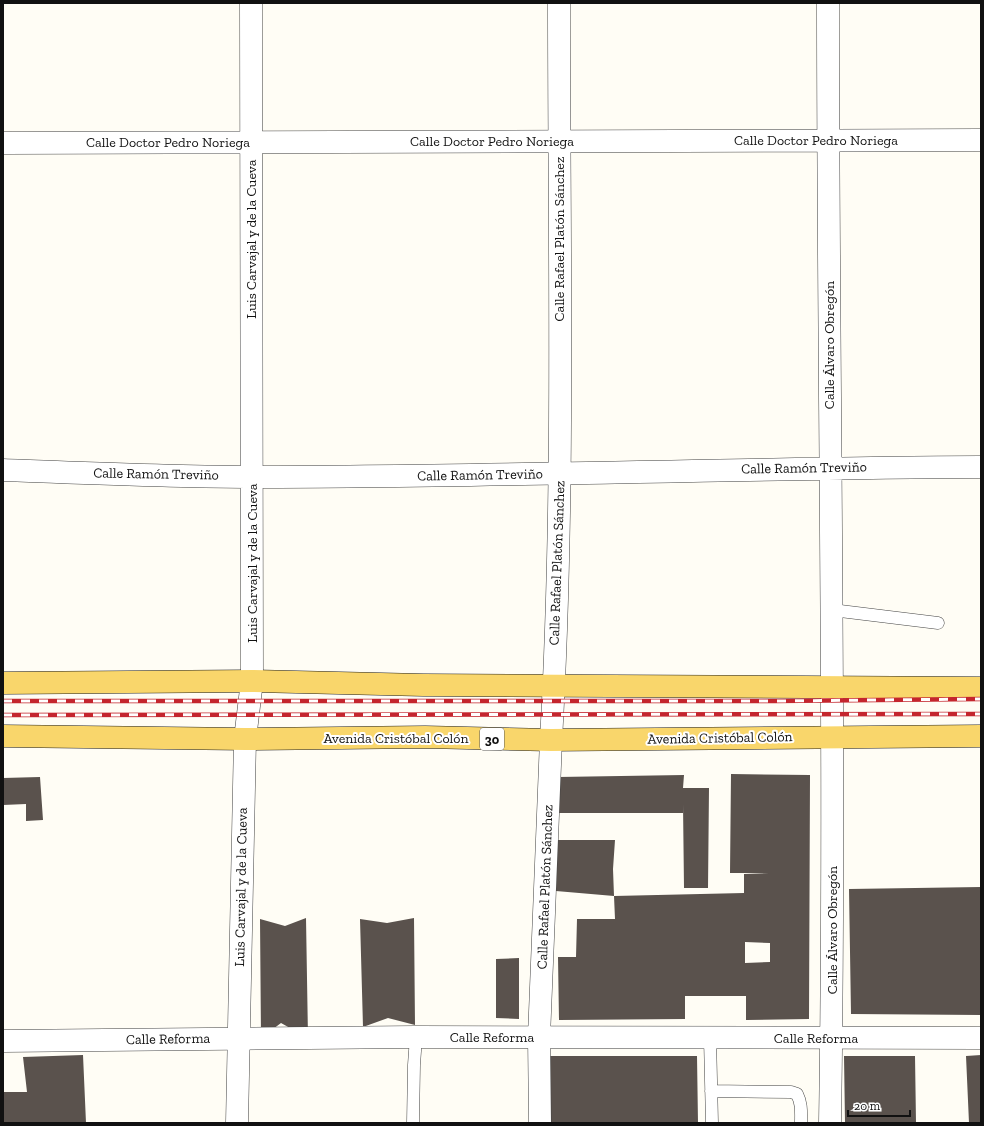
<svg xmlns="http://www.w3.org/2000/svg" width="984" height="1126" viewBox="0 0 984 1126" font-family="'Zilla Slab',serif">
<rect width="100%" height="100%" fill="#fffdf5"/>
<path fill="#5a524d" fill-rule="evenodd" d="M731 774 810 775 809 1019 746 1020V996H685V1019L559 1020 558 957H576L577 919H615L614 896 556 891 557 840H615L613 869 614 896 744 893V874L769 873H730ZM745 942 770 943V962L745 963Z
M684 775 683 788H709L708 888H684L683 804V813H558V777Z
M40 777 43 820 26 821V804L3 805V778Z
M981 887V1015L851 1014 849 889Z
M306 918 308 1038 281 1023 261 1038 260 919 285 926Z
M414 918 415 1025 388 1018 363 1027 360 919 387 923Z
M519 958V1019L496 1018V959Z
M83 1055 86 1123H3V1092H27L23 1057Z
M981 1055V1123H969L966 1056Z
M547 1056H697L698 1123H549Z
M844 1056H915L916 1123H845Z"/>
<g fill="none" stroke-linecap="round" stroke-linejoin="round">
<defs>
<path id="service" d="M832 610 938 623
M710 1038 712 1123
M711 1091 791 1092 797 1094C802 1104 801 1112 801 1123
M413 1123 414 1065 416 1037"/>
<path id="minor" d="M828 3C828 376 836 750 830 1123
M3 143 981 140
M3 470C86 473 170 477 254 477 496 477 738 468 981 467
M237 1123 245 739 252 681 251 3
M540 1123 539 1037 551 740"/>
<path id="tertiary" d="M551 740C565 495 559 248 559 3
M3 1041 416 1037 981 1038"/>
<path id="primary" d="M3 683 252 681 423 685 981 688
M3 736 245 739 425 737 551 740 981 736"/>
</defs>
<use href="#service" stroke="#444" stroke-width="13"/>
<use href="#minor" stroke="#444" stroke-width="23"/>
<use href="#tertiary" stroke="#444" stroke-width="23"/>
<use href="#primary" stroke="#222" stroke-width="23"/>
<use href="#service" stroke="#fff" stroke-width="12"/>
<use href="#minor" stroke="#fff" stroke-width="22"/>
<use href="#tertiary" stroke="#fff" stroke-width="22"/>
<use href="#primary" stroke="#f9d66b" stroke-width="22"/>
<defs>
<path id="rail" d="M3 701H775L981 699
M3 715 981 714"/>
</defs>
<use href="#rail" stroke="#c4262e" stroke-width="4.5"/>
<use href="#rail" stroke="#fff" stroke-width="3" stroke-dasharray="9" stroke-linecap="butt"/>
</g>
<g text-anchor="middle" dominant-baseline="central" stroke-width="4" stroke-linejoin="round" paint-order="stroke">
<rect fill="#fff" stroke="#585858" stroke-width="1" x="480" y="728" width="24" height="22" rx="3"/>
<g font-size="13" font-weight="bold" fill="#111">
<text x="492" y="739">30</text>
</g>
<g font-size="14" fill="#111" stroke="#fff">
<text x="816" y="140">Calle Doctor Pedro Noriega</text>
<text x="492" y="141">Calle Doctor Pedro Noriega</text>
<text x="168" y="142">Calle Doctor Pedro Noriega</text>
<text transform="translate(251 239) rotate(-90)">Luis Carvajal y de la Cueva</text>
<text transform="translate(559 239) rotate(-90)">Calle Rafael Platón Sánchez</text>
<text transform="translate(829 345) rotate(-90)">Calle Álvaro Obregón</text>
<text transform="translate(804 468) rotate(-1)">Calle Ramón Treviño</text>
<text transform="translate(156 474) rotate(1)">Calle Ramón Treviño</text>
<text transform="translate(480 475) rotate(-1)">Calle Ramón Treviño</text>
<text transform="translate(252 563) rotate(-90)">Luis Carvajal y de la Cueva</text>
<text transform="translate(557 563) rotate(-88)">Calle Rafael Platón Sánchez</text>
<text x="396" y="738">Avenida Cristóbal Colón</text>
<text transform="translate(720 738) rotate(-1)">Avenida Cristóbal Colón</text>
<text transform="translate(241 887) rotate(-89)">Luis Carvajal y de la Cueva</text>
<text transform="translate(545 887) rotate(-88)">Calle Rafael Platón Sánchez</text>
<text transform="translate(832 930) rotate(-90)">Calle Álvaro Obregón</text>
<text x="492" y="1037">Calle Reforma</text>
<text x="816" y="1038">Calle Reforma</text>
<text transform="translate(168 1039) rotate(-1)">Calle Reforma</text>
</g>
</g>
<rect width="984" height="1126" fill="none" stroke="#111111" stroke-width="8"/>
<path d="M848 1110v6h62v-6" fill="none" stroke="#111111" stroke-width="2"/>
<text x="854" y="1110" font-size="12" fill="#111111" stroke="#ffffff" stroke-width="3" paint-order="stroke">20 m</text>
</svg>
